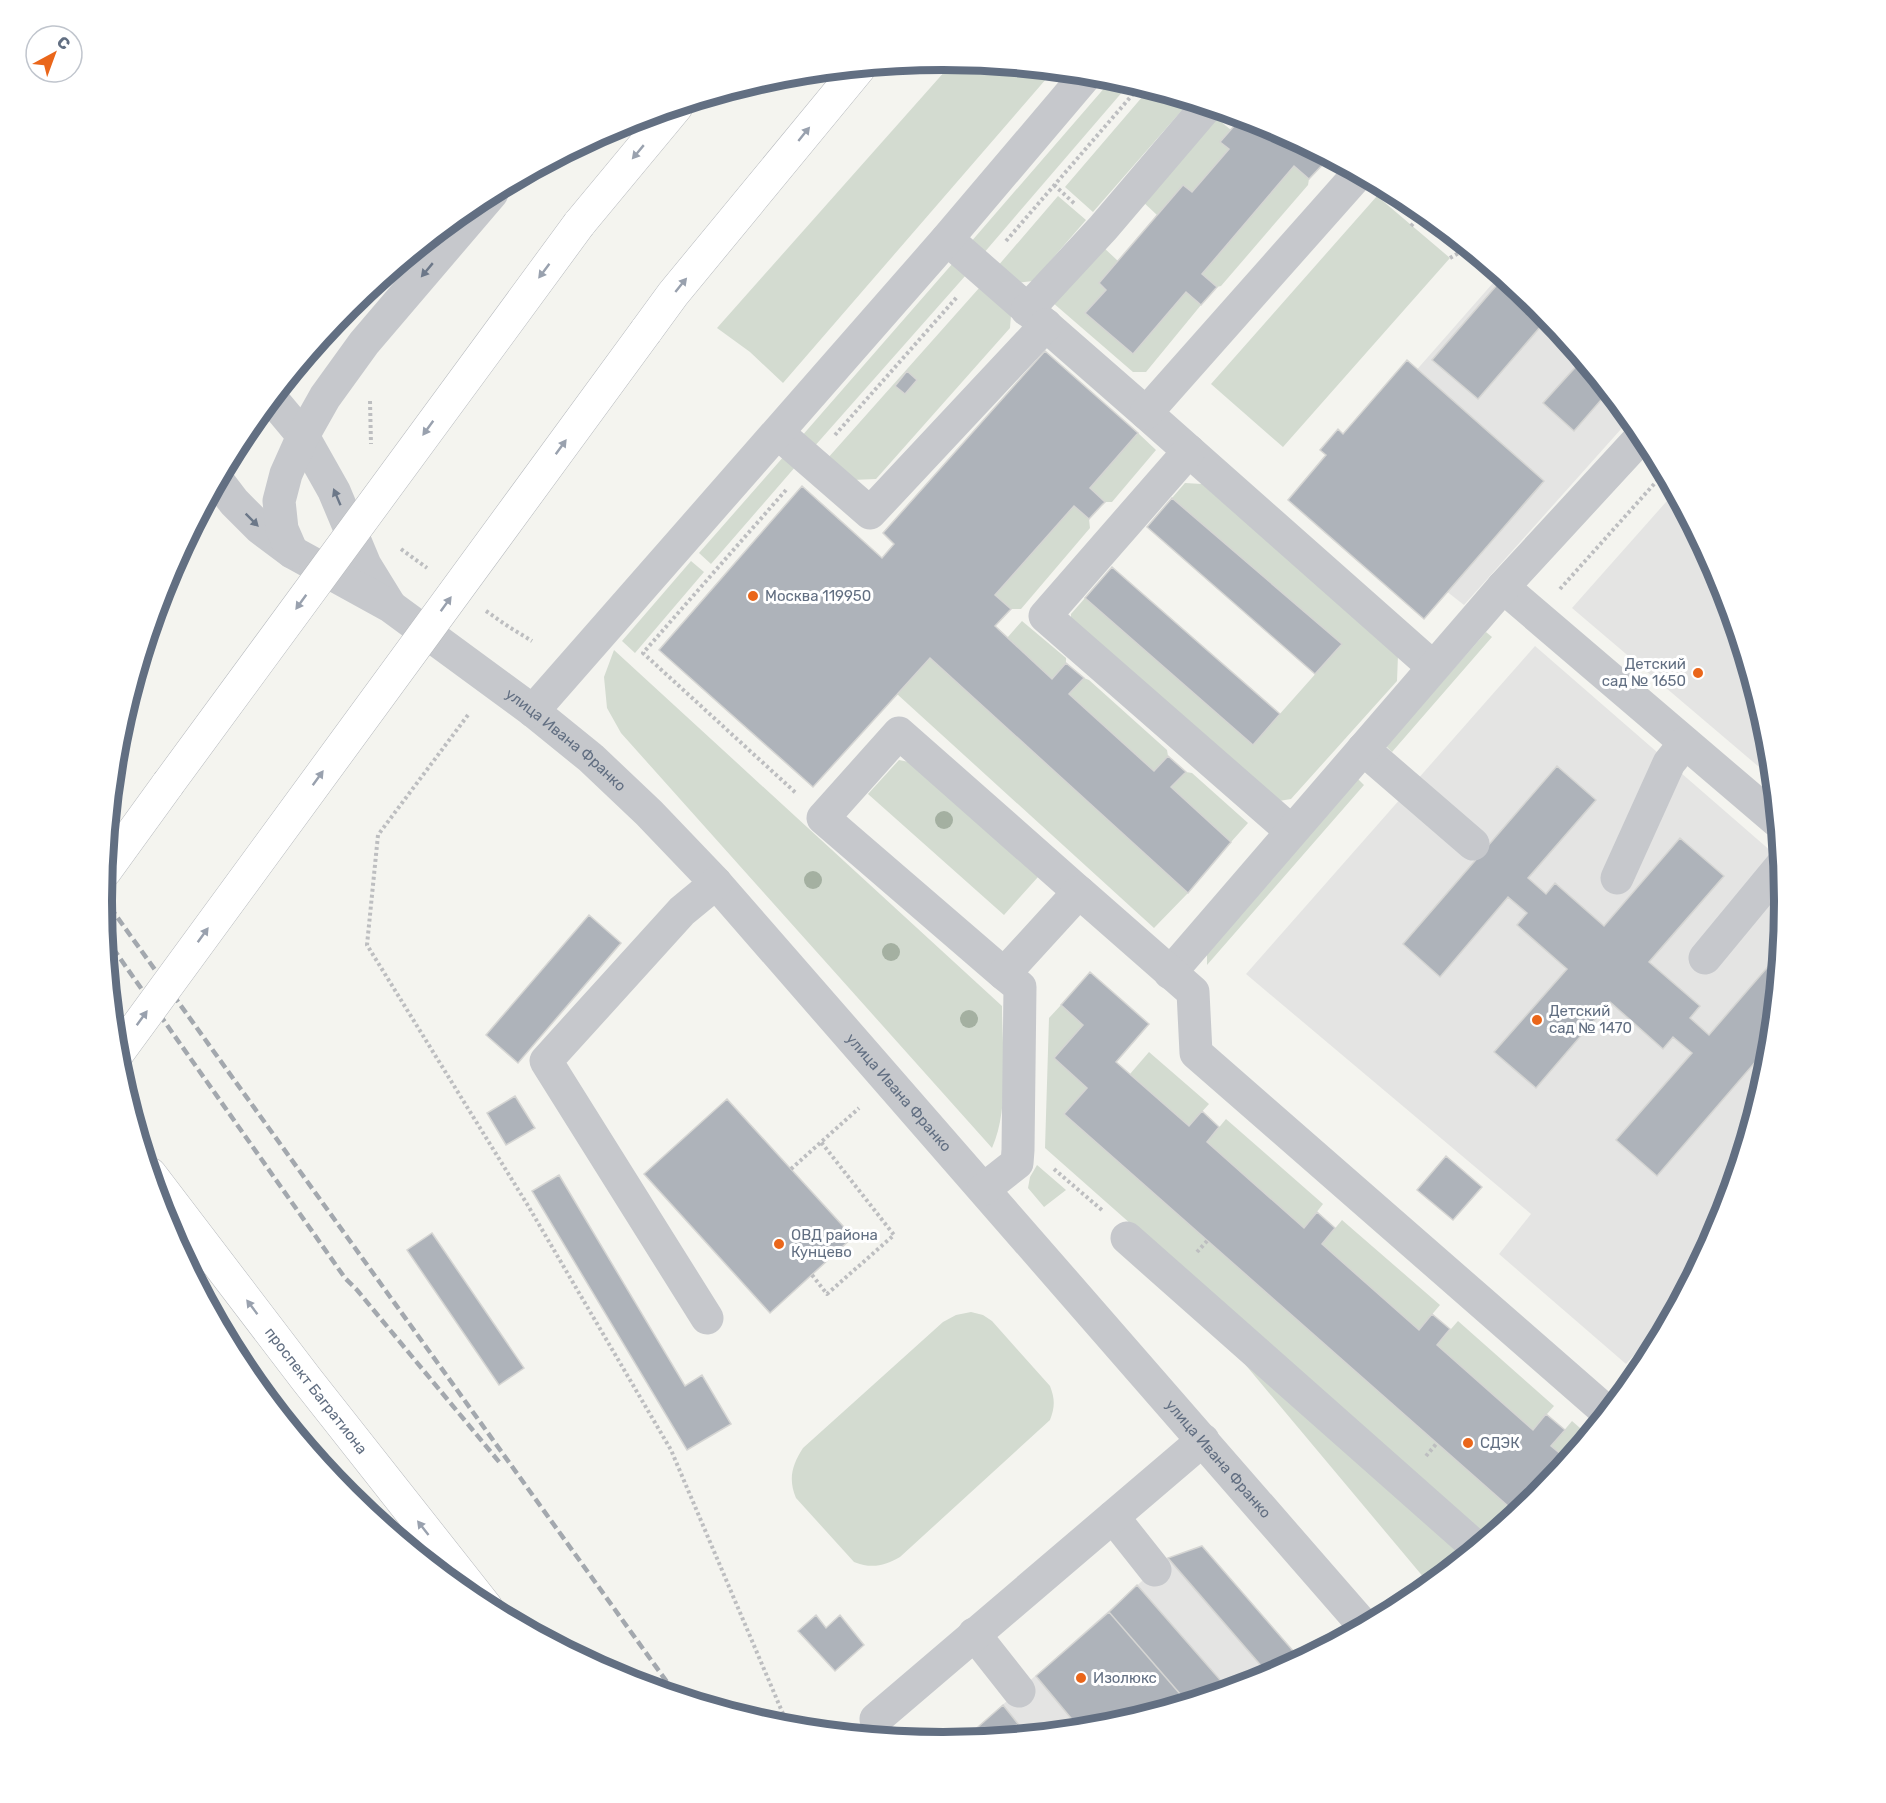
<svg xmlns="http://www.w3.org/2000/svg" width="1886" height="1803" viewBox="0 0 1886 1803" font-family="Rubik,sans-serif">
<rect width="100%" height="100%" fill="#f4f4ef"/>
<path fill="#e4e4e3" d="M1500 275 1538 307 1630 419 1464 605 1436 583 1465 549 1477 559 1500 532 1488 521 1406 382Z
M1674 493 1721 580 1768 738 1772 778 1572 608Z
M1535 646 1780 859 1784 902 1768 1066 1720 1224 1675 1309 1626 1364 1499 1254 1531 1214 1246 974Z
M1202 1546 1301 1660 1265 1679 1107 1727 962 1741 1168 1558Z"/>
<path fill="#d3dbd0" d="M954 61 1053 71 783 383 750 352 717 328Z
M1113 78 1130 83 983 254 970 243Z
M1149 89 1190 101 1093 212 1065 187Z
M1214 116 1231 130 1220 142 1229 149 1192 192 1183 185 1157 215 1141 200Z
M1294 166 1309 179 1308 185 1221 286 1217 287 1202 274Z
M1058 196 1086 220 1033 281 1015 283 997 267Z
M1377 196 1450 258 1283 447 1211 384Z
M1102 246 1118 261 1099 283 1106 290 1086 313 1133 354 1186 292 1201 305 1146 372H1133L1052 302Z
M953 263 966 275 813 448 801 437Z
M980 287 1011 315 1010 328 876 479 852 480 827 459Z
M1138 433 1156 450 1112 502H1105L1090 488Z
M785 455 796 466 711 564 699 553Z
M1185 483 1202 484 1398 655 1397 681 1291 799 1273 802 1071 624V614L1085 598 1253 744 1342 644 1172 498Z
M1074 506 1089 519 1090 528 1021 609H1011L995 595Z
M691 561 704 572 635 653 622 641Z
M1022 621 1066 658V663L1052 679 1007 638Z
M1486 632 1492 637 1392 752 1386 746Z
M614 650 1002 1006C1002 1050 1010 1108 992 1148L621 733 607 708 604 677Z
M930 658 1188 893 1154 928 897 694Z
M1084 678 1089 680 1167 750 1168 756 1154 771 1069 694Z
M899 760 914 763 1038 877 1004 915 868 794Z
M1186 772 1192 773 1248 823 1231 842 1171 787Z
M1358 779 1364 785 1207 965V954Z
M1061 1005 1083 1025 1054 1058 1087 1088 1065 1114 1517 1514 1487 1539 1045 1148 1049 1018Z
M1149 1052 1209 1104 1189 1126 1130 1074Z
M1226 1119 1323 1204 1304 1228 1207 1142Z
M1037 1165 1066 1190 1044 1207 1028 1188 1030 1177Z
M1342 1220 1440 1305 1419 1330 1322 1244Z
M971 1312 983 1315 992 1321 1050 1386C1055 1399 1055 1407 1050 1420L900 1557C884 1566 872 1569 854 1562L796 1498C788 1479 792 1465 803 1448L943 1322 956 1315Z
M1458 1321 1554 1406 1533 1430 1437 1345Z
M1213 1326 1468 1554 1430 1585Z
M1572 1421 1588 1435 1568 1460 1551 1446Z"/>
<path fill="#aeb3ba" stroke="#d5d5d3" stroke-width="1.5" d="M1242 117 1265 124 1310 148 1325 162 1309 179 1294 166 1202 274 1217 287 1201 305 1186 292 1133 354 1085 313 1106 290 1099 283 1183 185 1192 192 1229 149 1220 142Z
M1503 278 1538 307 1548 318 1478 399 1432 360Z
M1045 351 1138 433 1090 488 1105 502 1101 506 1089 519 1074 506 995 595 1011 609 995 626 1052 679 1066 663 1084 678 1069 694 1154 771 1168 756 1186 772 1171 787 1231 842 1188 893 930 658 813 787 659 650 802 486 882 558 894 544 883 533Z
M1407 360 1544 481 1424 619 1288 500 1326 455 1320 450 1338 429 1343 434Z
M1582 360 1608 392 1574 431 1543 403Z
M907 371 917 380 905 394 895 386Z
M1172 498 1342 644 1315 674 1147 527Z
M1112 567 1280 714 1253 745 1085 598Z
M1557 766 1596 800 1528 878 1546 894 1555 883 1604 926 1680 838 1724 876 1649 962 1700 1006 1690 1018 1709 1035 1772 962 1778 967 1770 1045 1657 1176 1616 1140 1692 1053 1673 1037 1663 1049 1610 1002 1536 1088 1494 1052 1567 969 1517 925 1527 913 1508 897 1440 977 1403 944Z
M589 915 621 943 518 1063 486 1035Z
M1090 972 1149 1024 1116 1062 1189 1126 1202 1111 1219 1127 1207 1142 1304 1228 1317 1212 1335 1228 1322 1244 1419 1330 1432 1314 1450 1329 1437 1345 1533 1430 1546 1414 1565 1430 1551 1446 1568 1460 1538 1497 1517 1514 1064 1114 1087 1088 1054 1058 1083 1025 1061 1005Z
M515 1096 535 1128 506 1145 487 1113Z
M727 1099 853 1237 770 1313 644 1174Z
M1446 1156 1482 1187 1453 1220 1417 1190Z
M559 1175 685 1386 702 1375 731 1424 687 1450 532 1191Z
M432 1233 524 1368 499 1385 407 1250Z
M1202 1546 1301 1660 1270 1676 1168 1558Z
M1137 1585 1229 1690 1187 1702 1109 1612Z
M1109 1612 1187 1702 1107 1727 1080 1729 1036 1676Z
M816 1615 826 1628 840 1615 864 1645 835 1671 798 1631Z
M1003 1705 1027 1735 962 1741Z"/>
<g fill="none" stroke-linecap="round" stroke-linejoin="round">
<defs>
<g id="major">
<path d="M579 224 676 107"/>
<path d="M646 331 673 294 859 68"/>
<path d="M105 871 168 784"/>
<path id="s2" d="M150 1174 307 1380 486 1607"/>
</g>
</defs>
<use href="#major" stroke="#b6b9bd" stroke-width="34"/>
<path stroke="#bdbec0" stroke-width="4" stroke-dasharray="3 3" stroke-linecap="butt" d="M1054 185 1076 205
M1411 226 1423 212
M1006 241 1140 86
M1450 258 1467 248
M370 401 371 444
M835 435 957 297
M786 490 643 653 796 793
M401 549 427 568
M1560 589 1664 473
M486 611 509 627 532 641
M468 715 378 835 367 945 527 1204 671 1450 789 1728
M791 1169 859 1108
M1054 1169 1103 1211
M1197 1252 1207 1241
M812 1275 827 1294 894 1235 821 1142
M1426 1456 1437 1443"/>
<g stroke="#c6c8cc" stroke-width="33">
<path d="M947 239 1146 413 1433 667"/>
<path d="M1027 310 1103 228 1207 106"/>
<path d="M272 399 303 436 334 491 365 565 389 604"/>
<path d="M1146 413 1358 174"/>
<path d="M778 433 870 513 1046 325"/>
<path d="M1189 451 1045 616 1291 831"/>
<path id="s1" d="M218 481 234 502 260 528 292 552 390 606 533 711 591 758 649 813 716 883 1364 1626"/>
<path d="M292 552 282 529 279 501 286 474 303 436 325 397 364 343 492 193"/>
<path d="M1503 587 1777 821"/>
<path d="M533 711 947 239 1087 74"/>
<path d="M1363 749 1473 844"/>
<path d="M1617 878 1669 763 1685 743"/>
<path d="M1705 958 1781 866"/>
<path d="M1170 973 1503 587 1643 435"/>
<path d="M1004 974 823 818 899 733 1079 892"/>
<path d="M984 1189 1017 1163 1018 1150 1020 987 1004 974 1079 892 1193 992 1196 1053 1607 1412"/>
<path d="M1127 1238 1476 1547"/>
<path d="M707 1318 546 1061 682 911 716 883"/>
<path d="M1113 1517 1155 1570"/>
<path d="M974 1634 1019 1691"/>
<path d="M876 1719 1203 1440"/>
</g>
<use href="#major" stroke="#fff" stroke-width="33"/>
<path stroke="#a3a8ae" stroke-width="4.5" stroke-dasharray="9 4.5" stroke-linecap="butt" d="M102 896 677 1696
M105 937 345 1278 357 1290 500 1463"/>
<defs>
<path id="major-bridge" d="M168 784 579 224
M117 1054 646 331"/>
</defs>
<use href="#major-bridge" stroke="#b6b9bd" stroke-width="34" stroke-linecap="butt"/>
<use href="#major-bridge" stroke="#fff" stroke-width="33"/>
</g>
<g fill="#a4b0a1">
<circle cx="944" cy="820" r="9"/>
<circle cx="813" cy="880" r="9"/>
<circle cx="891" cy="952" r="9"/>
<circle cx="969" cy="1019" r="9"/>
</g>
<defs><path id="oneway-solid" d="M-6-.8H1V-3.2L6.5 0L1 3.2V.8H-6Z" transform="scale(1.5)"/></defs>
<g fill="#99a1ae">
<use href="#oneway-solid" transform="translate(804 134) rotate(-51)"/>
<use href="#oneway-solid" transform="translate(638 152) rotate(130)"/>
<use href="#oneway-solid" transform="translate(544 271) rotate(127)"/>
<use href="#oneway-solid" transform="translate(681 285) rotate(-51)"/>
<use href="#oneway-solid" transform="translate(428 428) rotate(126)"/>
<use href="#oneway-solid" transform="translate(561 447) rotate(-54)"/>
<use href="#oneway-solid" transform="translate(301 602) rotate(126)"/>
<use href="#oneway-solid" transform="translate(446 604) rotate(-54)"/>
<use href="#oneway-solid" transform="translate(318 778) rotate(-54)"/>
<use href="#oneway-solid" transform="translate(203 935) rotate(-54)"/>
<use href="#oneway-solid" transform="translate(142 1018) rotate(-54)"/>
<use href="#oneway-solid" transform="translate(252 1307) rotate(-127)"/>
<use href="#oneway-solid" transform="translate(423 1528) rotate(-128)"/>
</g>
<g fill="#6c7889">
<use href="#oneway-solid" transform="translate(427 270) rotate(130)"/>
<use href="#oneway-solid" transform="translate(337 497) rotate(-113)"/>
<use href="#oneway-solid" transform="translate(252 520) rotate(45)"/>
</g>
<g fill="#ea661a" stroke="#fff" stroke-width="2">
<circle cx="753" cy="596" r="6"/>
<circle cx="1698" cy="673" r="6"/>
<circle cx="1537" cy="1020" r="6"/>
<circle cx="779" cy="1244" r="6"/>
<circle cx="1468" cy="1443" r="6"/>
<circle cx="1081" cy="1678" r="6"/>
</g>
<g text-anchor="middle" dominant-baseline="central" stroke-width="6" stroke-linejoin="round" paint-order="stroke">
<g font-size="15" fill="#626f82" stroke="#fff" text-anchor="start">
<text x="765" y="596">Москва 119950</text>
<text x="1686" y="664" text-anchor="end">Детский<tspan x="1686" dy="17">сад № 1650</tspan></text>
<text x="1549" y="1011">Детский<tspan x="1549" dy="17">сад № 1470</tspan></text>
<text x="791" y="1235">ОВД района<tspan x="791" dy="17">Кунцево</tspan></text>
<text x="1480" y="1443">СДЭК</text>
<text x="1093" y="1678">Изолюкс</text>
</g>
<g font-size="15" fill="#626f82" stroke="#fff">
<text stroke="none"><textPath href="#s1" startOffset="436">улица Ивана Франко</textPath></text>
<text stroke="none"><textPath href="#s1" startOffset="922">улица Ивана Франко</textPath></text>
<text stroke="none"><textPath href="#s2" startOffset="273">проспект Багратиона</textPath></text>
<text stroke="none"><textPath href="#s1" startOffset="1408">улица Ивана Франко</textPath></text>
</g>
</g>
<path d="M0 0H1886V1803H0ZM112 901a831 831 0 1 1 1662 0a831 831 0 1 1-1662 0Z" fill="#fff" fill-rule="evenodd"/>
<path fill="none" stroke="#626f82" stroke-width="8" d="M112 901a831 831 0 1 1 1662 0a831 831 0 1 1-1662 0Z"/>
<g transform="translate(54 54) rotate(41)"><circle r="28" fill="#ffffff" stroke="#c0c5cd" stroke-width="1.5"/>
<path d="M0-4.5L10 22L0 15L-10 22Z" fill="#ea661a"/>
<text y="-9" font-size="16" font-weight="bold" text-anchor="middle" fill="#626f82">С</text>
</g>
</svg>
